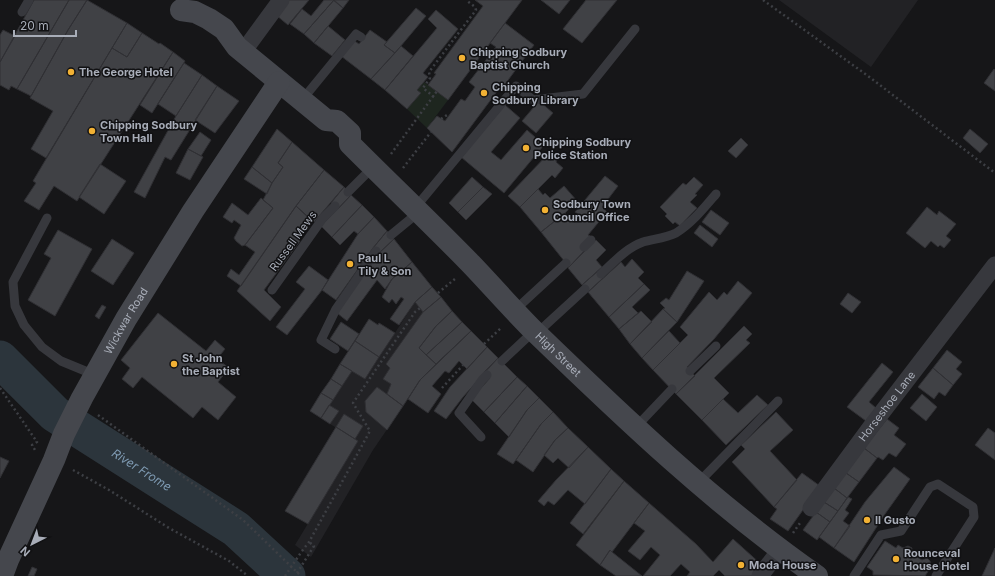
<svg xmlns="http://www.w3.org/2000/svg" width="995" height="576" viewBox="0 0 995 576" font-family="Inter,sans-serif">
<rect width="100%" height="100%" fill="#161618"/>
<path fill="#222225" d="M779 0H918L871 67Z
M415 302 423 312 386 364 390 368 384 378 391 384 387 395 403 406 373 450 311 557 295 545 358 441 330 424 338 411 329 405 352 371 365 379Z"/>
<path fill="#1e261f" d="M424 82 448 100 427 128 407 109 421 93 417 90Z"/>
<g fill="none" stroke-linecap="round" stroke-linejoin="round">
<path stroke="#2c353c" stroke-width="37" id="s1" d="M0 359 55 414 236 529 287 576"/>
</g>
<path fill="#404145" stroke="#303034" d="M34 0H69L17 89 11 86 9 90 0 85V62Z
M69 0H87L68 30 31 96 17 89Z
M87 0 127 23 46 158 31 149 53 111 30 98 68 30Z
M288 0H309L288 25 276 15Z
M324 0H334L304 34 290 24 302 9 311 16Z
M333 0H349L343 8Z
M334 0 343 8 314 43 304 34Z
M475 0H522L448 100 428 85 436 74 434 73 483 6Z
M541 0H570L559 14Z
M586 0H617L582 43 563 29Z
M416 8 426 16 395 53 384 45Z
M436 10 458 29 423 73 428 77 417 90 421 93 407 109 385 90 437 28 428 19Z
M127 23 142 33 127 57 112 48Z
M505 23 534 45 503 87 501 86 452 152 427 128 437 116 445 121 461 99 465 101 475 87 469 82 496 47 490 43Z
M328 26 345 40 332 56 314 43Z
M3 30 15 36 0 62V35Z
M370 30 387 42 384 45 395 53 371 79 341 56 353 40 359 44Z
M142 33 159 44 160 43 173 52 77 201 54 186 39 210 24 201 36 183 33 181 112 48 127 57Z
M401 46 413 56 385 90 371 79Z
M173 52 185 61 152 113 140 105Z
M184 63 202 75 176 116 158 104Z
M994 69 995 70V91L984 83Z
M202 75 217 86 171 160 165 157 145 198 134 192 176 116Z
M217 86 239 101 215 133 195 120Z
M539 101 553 113 536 133 522 121Z
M505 105 520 118 491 152 501 160 527 130 544 145 504 193 461 157Z
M277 129 292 142 278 163 283 167 272 183 252 167Z
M970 129 988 144 980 153 963 138Z
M200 132 211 140 201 156 188 149Z
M741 138 748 145 736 158 728 151Z
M292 142 324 170 296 206 241 286 227 276 231 269 239 275 255 252 245 245 273 208 263 200 272 183 283 167 278 163Z
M188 149 203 157 190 180 176 173Z
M549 153 557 160 556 162 563 168 555 178 552 175 520 207 508 196Z
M100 164 126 181 104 214 79 197Z
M252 167 272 183 267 194 244 179Z
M324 170 344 187 314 222 296 206Z
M605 176 618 186 602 207 607 212 588 235 590 236 586 249 569 267 541 232 565 213 572 221 578 214 575 212Z
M472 177 483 187 458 212 449 203Z
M694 177 703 185 695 194 697 195 690 202 697 208 680 226 675 222 673 224 665 216 667 214 660 207 683 183 686 185Z
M564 186 577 201 565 213 541 232 520 207 538 189 543 195 545 193 550 198Z
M344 187 351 195 338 209 331 203Z
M483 187 492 194 466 220 458 212Z
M351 195 362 205 332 237 321 226Z
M261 198 273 208 245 245 242 246 236 241 234 238 241 225 234 220 232 223 223 217 232 203 248 215Z
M362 205 374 217 358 234 354 231 340 245 332 237Z
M296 206 311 220 297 238 300 241 264 290 281 307 270 321 237 291Z
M927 207 937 215 939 211 956 224 946 236 951 240 944 248 940 245 938 247 931 241 925 248 906 233Z
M711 210 729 223 720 235 702 222Z
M374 217 387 231 373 248 336 300 322 290 358 234Z
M700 225 718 239 712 247 694 233Z
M58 230 92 249 55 316 28 300 51 258 44 254Z
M387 231 394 239 378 254 373 248Z
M112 239 134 253 113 285 91 271Z
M394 239 412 262 392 279 385 289 377 280 347 321 337 313 378 254Z
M596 240 606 250 596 260 602 267 582 285 568 268Z
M632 259 644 272 638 278 644 284 609 317 588 292 621 262 625 267Z
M412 262 432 287 415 302 399 325 390 319 404 299 401 297 396 304 392 299 389 303 382 297 392 279Z
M309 266 328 280 322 290 287 335 276 327 305 289 296 282Z
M598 271 604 277 588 292 582 285Z
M687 271 704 281 677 322 663 309 665 308 660 303 666 298 669 300Z
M738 281 752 293 714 339 687 367 695 376 676 394 653 370 688 335 680 327 709 292 717 300 724 292 727 295Z
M644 284 650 290 632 307 638 313 619 329 609 317Z
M432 287 441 297 423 312 415 302Z
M848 293 861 302 852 313 840 304Z
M441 297 452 311 436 326 419 348 436 364 420 380 403 406 387 394 391 384 383 379 390 368 386 364 423 312Z
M102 305 106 307 99 319 95 316Z
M663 309 677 322 642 358 630 344Z
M452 311 462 322 426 355 419 348 436 326Z
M641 311 652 322 630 344 619 329Z
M158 313 206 351 215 340 225 349 217 359 229 368 218 382 236 397 218 420 202 407 193 418 142 377 133 388 122 379 130 368 121 360Z
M369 319 378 325 379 323 395 333 379 357 355 341Z
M341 322 359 334 348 351 330 339Z
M462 322 471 331 436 364 426 355Z
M744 326 752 334 746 340 750 343 714 378 729 393 702 420 676 394Z
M471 331 487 347 467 369 459 361 449 373 445 371 432 386 441 394 428 413 408 399 420 380Z
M669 331 680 343 653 370 642 358Z
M355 341 379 357 365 379 340 364Z
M487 347 498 358 463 397 446 419 434 411 450 387Z
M947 350 962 362 956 369 962 374 953 385 933 368Z
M498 358 517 377 484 412 471 399 490 378 484 372Z
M882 363 893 372 869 402 876 408 866 421 847 407Z
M340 364 352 371 342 386 331 379Z
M933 368 953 385 945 396 939 392 934 399 918 387Z
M517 377 527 386 495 423 484 412Z
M331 379 342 386 333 400 321 393Z
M527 386 539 398 527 410 509 437 495 423Z
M377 387 403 406 387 430 366 412 365 401Z
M321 393 333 400 321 418 310 411Z
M922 394 937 407 926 421 910 408Z
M757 395 768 405 726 445 702 420 723 399 738 413Z
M539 398 553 412 541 424 513 464 497 454 527 410Z
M329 405 339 411 330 424 321 418Z
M553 412 568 428 555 440 533 472 516 460 541 424Z
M776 412 793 430 770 451 797 480 774 507 732 462 745 449 741 445Z
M344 414 363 426 355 439 336 427Z
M887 419 899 428 894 435 906 444 896 457 889 453 883 460 878 457 877 458 864 448Z
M336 427 358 441 308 524 285 511Z
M568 428 588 447 569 468 558 458 553 463 544 455 555 440Z
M988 428 995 433V460L975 445Z
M588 447 611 469 585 504 568 490 554 505 548 501 544 506 538 501 556 480Z
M864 448 877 458 859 482 846 473Z
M0 457 9 461 0 478Z
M894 467 910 479 885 514 854 562 834 548 865 502Z
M611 469 624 481 583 534 570 523Z
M802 473 820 486 788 531 770 519 777 509 774 507Z
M846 473 859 482 847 498 834 488Z
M624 481 649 503 612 552 610 550 600 565 576 545Z
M834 488 847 498 838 511 824 502Z
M848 497 852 499 845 510 849 513 843 521 850 526 834 548 819 537Z
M824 502 838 511 830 522 816 512Z
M649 503 696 544 713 562 733 539 763 566 754 576H725L719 570 713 576H687L690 572 681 564 670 576H643L660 555 651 547 640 560 628 551 645 531 634 523Z
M816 512 830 522 817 540 803 530Z
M885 541 896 548 898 545 903 548 908 546 912 548 911 553 922 560 927 558 930 561 931 567 925 576 873 575V571L867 567Z
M995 548V576H982Z
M610 550 612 552 642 576H616L600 565Z
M32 567 37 569 34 576H28Z"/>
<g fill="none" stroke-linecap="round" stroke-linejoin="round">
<path stroke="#3d3f44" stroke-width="2.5" stroke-dasharray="2 3" stroke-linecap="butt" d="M763 0 868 76 995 173
M434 97 423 88 430 78 429 72 476 10 475 7 466 0
M441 119 447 115
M391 154 437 91
M403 168 431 132
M438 293 456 278
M484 344 501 328
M0 388 37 442 32 445 35 450
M442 388 463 365
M98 415 243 520 301 576
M73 470 109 490 169 528 229 561 248 576
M793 533 800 523
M302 551 309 542 370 431 353 403 415 312 420 308
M297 573 314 546 309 542"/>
<path stroke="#37383d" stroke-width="9" d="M22 12 29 0
M302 100 356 34 361 37
M348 192 373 167
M415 208 516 86 533 100 583 94 635 29
M47 218 13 282 15 306 24 325 42 347 61 361 95 375
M391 235 419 212
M584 247 591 240
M601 274C613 263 626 248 643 242 654 239 666 238 676 233 692 223 704 208 716 194
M272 290 323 218 335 206
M515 310 566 263
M537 333 585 289
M335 349 321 340 336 309 376 251
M502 361 534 331
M690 371 716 346
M635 428 672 389
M481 437 459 413 482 380 487 375
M698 483 778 401
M854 576 881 535 901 531 930 487 938 484 973 507 974 517 936 576"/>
<g stroke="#37383d" stroke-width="17">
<path d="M243 52 281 0"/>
<path id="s2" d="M811 508 870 428 995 265"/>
<path d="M760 576 780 550"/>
</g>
<g stroke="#45474d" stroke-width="22">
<path id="s3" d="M181 10 195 12 209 19 224 29 237 47 326 120 337 121 350 133V144C390 184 431 223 471 264 492 286 512 309 534 331 624 418 714 504 817 576"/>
<path id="s4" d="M2 576 8 560 54 460 64 434 82 398 126 319 193 211 279 82"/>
</g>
<path stroke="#3d3f44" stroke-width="2.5" stroke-dasharray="2 3" stroke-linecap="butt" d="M285 576 302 551"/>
</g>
<g fill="#f2b134" stroke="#111113" stroke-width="1.5">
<circle cx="462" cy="58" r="4"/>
<circle cx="71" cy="72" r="4"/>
<circle cx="484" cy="93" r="4"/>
<circle cx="92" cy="131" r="4"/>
<circle cx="526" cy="148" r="4"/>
<circle cx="545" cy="210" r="4"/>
<circle cx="350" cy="264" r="4"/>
<circle cx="174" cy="364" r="4"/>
<circle cx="867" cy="520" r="4"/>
<circle cx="896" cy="559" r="4"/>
<circle cx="741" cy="565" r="4"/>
</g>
<g text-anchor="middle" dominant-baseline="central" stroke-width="3" stroke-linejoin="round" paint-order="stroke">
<g font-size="11" font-weight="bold" fill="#a8adb8" stroke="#111113" text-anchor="start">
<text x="470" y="52">Chipping Sodbury<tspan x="470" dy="13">Baptist Church</tspan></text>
<text x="79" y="72">The George Hotel</text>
<text x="492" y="87">Chipping<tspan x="492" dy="13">Sodbury Library</tspan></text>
<text x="100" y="125">Chipping Sodbury<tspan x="100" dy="13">Town Hall</tspan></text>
<text x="534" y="142">Chipping Sodbury<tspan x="534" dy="13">Police Station</tspan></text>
<text x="553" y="204">Sodbury Town<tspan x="553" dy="13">Council Office</tspan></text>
<text x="358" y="258">Paul L<tspan x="358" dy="13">Tily &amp; Son</tspan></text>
<text x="182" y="358">St John<tspan x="182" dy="13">the Baptist</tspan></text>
<text x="875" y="520">Il Gusto</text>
<text x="904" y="553">Rounceval<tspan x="904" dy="13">House Hotel</tspan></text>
<text x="749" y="565">Moda House</text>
</g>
<g font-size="11" fill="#a8adb8" stroke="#111113">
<text transform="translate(293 241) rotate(-54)">Russell Mews</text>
<text stroke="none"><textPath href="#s4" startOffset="284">Wickwar Road</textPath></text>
<text stroke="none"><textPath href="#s3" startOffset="521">High Street</textPath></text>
<text stroke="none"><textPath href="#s2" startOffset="127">Horseshoe Lane</textPath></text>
</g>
<g font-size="12" font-style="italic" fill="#7f9bb3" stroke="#111113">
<text stroke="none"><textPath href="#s1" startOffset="181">River Frome</textPath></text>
</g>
</g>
<g transform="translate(32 544) rotate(222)" stroke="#111113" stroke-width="3" paint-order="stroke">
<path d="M0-3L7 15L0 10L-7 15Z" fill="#a8adb8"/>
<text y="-6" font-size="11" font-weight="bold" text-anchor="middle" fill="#a8adb8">N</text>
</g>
<path d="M14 30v6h62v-6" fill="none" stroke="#a8adb8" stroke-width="2"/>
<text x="20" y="30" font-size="12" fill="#a8adb8" stroke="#111113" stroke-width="3" paint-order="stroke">20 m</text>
</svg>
